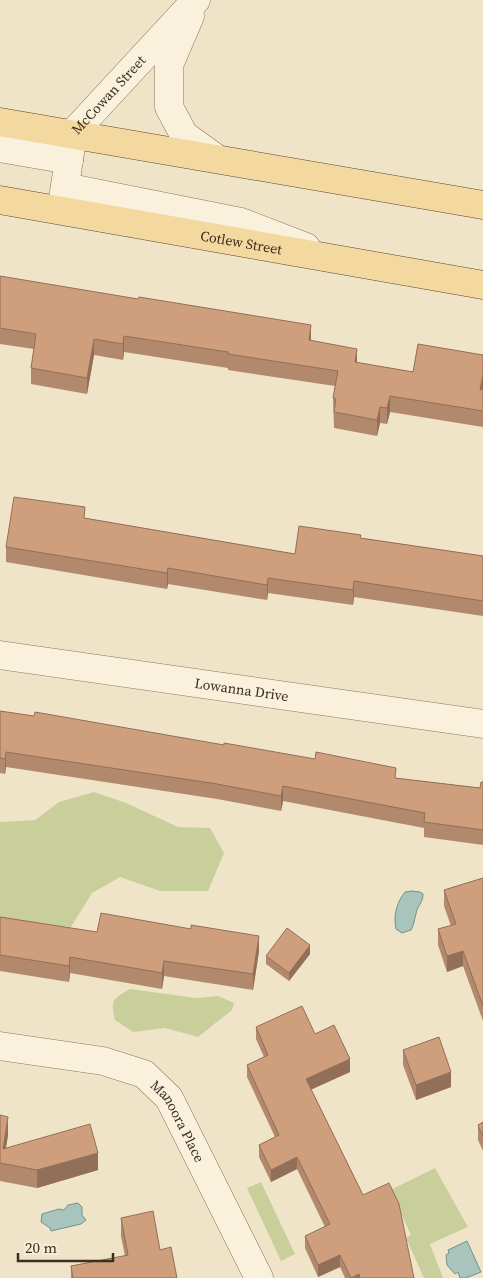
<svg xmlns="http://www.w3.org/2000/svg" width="483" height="1278" viewBox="0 0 483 1278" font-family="'Source Serif 4',serif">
<rect width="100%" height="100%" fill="#f0e4c8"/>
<path fill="#c9cf9b" d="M94 792 126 803 178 827 210 828 224 853 208 891H160L120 877 92 893 71 927 0 919V822L35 820 59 802Z
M130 989 196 998 218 996 234 1003 232 1010 198 1037 165 1028 133 1032 115 1020C110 999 113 999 130 989Z
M435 1168 468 1227 430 1244 443 1278H424L406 1238 411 1235 396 1203 374 1198Z
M261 1182 295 1254 281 1261 247 1188Z"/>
<path fill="#a9c4bc" stroke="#6f938a" d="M411 891 420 892 423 894C423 903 417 906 416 914 414 920 414 925 411 930L402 933 396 929C393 915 397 902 405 892Z
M78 1203 82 1207V1215L86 1220 81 1224 51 1231 50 1228 41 1222 42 1214 59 1209 64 1210 68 1205Z
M467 1241 481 1272 466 1278H460L458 1272 455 1274 447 1265 446 1255 449 1253 448 1250Z"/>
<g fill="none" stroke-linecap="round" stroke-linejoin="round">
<defs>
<g id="minor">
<path d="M190 16 169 65V107L184 135 216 158"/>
<path d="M0 148 69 160"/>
<path d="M65 187 241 222 306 247"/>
<path id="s1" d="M62 205 73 133 196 0"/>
<path id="s2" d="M0 655 483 724"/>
<path id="s3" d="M0 1046 103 1061 144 1074 169 1098 259 1278"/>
</g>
<g id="major">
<path d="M0 122 483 205"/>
<path id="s4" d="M0 200 483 285"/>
</g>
</defs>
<use href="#minor" stroke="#8d765c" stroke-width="29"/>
<use href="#major" stroke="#5b4430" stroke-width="29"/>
<use href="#minor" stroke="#faf1dc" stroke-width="28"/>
<use href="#major" stroke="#f3d9a0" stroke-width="28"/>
</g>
<path fill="#b2896c" d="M0 276 311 341 357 363 413 372 483 355V427L390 412 387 424 380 423 377 436 334 428 333 398 335 386 228 370V368L124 352 123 360 94 355 87 394 31 384V368L34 349 0 344Z
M85 518 295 554 361 538 483 556V616L354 597 353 605 268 593 267 600 168 584 167 589 6 562V547Z
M0 711 396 778 480 788 483 782V845L424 837V828L283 801 281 811 217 799 6 767 5 774 0 773Z
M483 878V1021L463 966 447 972 438 945V929L451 926 444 906V890Z
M0 917 97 932 259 951 253 990 164 976 162 989 70 973 69 982 0 971Z
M310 954 289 981 266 964V956Z
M256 1027 315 1034 350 1072 311 1089 363 1195 414 1278H345L340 1267 318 1277 305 1248V1236L325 1227 297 1169 271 1182 259 1157V1145L275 1137 247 1077V1065L264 1057 256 1039Z
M403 1050 451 1087 416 1100 403 1065Z
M0 1115 8 1135 6 1148 98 1170 37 1188 0 1181Z
M483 1122V1151L478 1140V1125Z
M121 1218 160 1250 177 1278H71V1266L125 1256 121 1236Z"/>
<path fill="#916f58" d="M311 325V341L309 340Z
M124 336V352L123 360V344Z
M94 339V355L87 394V378Z
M357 349V365L355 362Z
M483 374V390H480Z
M390 396V412L387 424V408Z
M380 407V423L377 436V420Z
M168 568V584L167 589V573Z
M268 578V593L267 600V585Z
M354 581V597L353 605V590Z
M6 752V767L5 774V759Z
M283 786V801L281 811V796Z
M259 936V951L253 990V974Z
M310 945V954L289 981V973Z
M463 951V966L447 972V956Z
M70 957V973L69 982V966Z
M164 961V976L162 989V973Z
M350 1059V1072L306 1092V1079Z
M451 1072V1087L416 1100V1085Z
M8 1117V1135L3 1164V1149Z
M98 1153V1170L37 1188V1170Z
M297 1157V1169L271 1182V1170Z
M340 1255V1267L318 1277V1265Z
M359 1274V1278H352Z"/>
<path fill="#cf9f7d" stroke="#916f58" d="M0 276 138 299 139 297 311 325 309 340 357 349 355 362 413 372 418 344 483 355V374L480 390 483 389V411L390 396 387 408 380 407 377 420 334 412 336 399 333 398 338 371 228 354V352L124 336 123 344 94 339 87 378 31 368 36 334 0 328Z
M14 497 85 507 84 518 295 554 299 526 361 535 360 538 483 556V601L354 581 353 590 268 578 267 585 168 568 167 573 6 547Z
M0 711 34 716 35 712 224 745V743L315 759 316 752 396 768 395 778 480 788 481 782H483V830L424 822 425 813 283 786 281 796 217 784 6 752 5 759 0 758Z
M483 878V1006L463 951 447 956 438 929 456 924 444 890Z
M101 913 191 929V925L259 936 253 974 164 961 162 973 70 957 69 966 0 955V917L97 932Z
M287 928 310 945 289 973 266 956Z
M302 1006 315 1034 334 1025 350 1059 306 1079 363 1195 389 1183 399 1204 414 1278H360L359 1274 351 1278 340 1255 318 1265 305 1236 330 1224 297 1157 271 1170 259 1145 279 1135 247 1065 268 1055 256 1027Z
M439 1037 451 1072 416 1085 403 1050Z
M0 1115 8 1117 3 1149 90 1124 98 1153 37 1170 0 1163Z
M483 1122V1136L478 1125Z
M153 1211 160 1250 171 1247 177 1278H73L71 1266 128 1255 121 1218Z"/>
<g text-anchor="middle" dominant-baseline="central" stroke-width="5" stroke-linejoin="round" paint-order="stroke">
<g font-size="14" fill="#3d2e20" stroke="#f7eed8">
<text stroke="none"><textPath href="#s1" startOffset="125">McCowan Street</textPath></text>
<text stroke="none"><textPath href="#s4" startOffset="245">Cotlew Street</textPath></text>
<text stroke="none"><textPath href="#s2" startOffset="244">Lowanna Drive</textPath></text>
<text stroke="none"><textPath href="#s3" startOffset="206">Manoora Place</textPath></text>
</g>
</g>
<path d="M18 1253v8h95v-8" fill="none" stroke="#3d2e20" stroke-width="2.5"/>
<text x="25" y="1253" font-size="15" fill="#3d2e20" stroke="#f7eed8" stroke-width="4" paint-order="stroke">20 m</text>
</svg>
